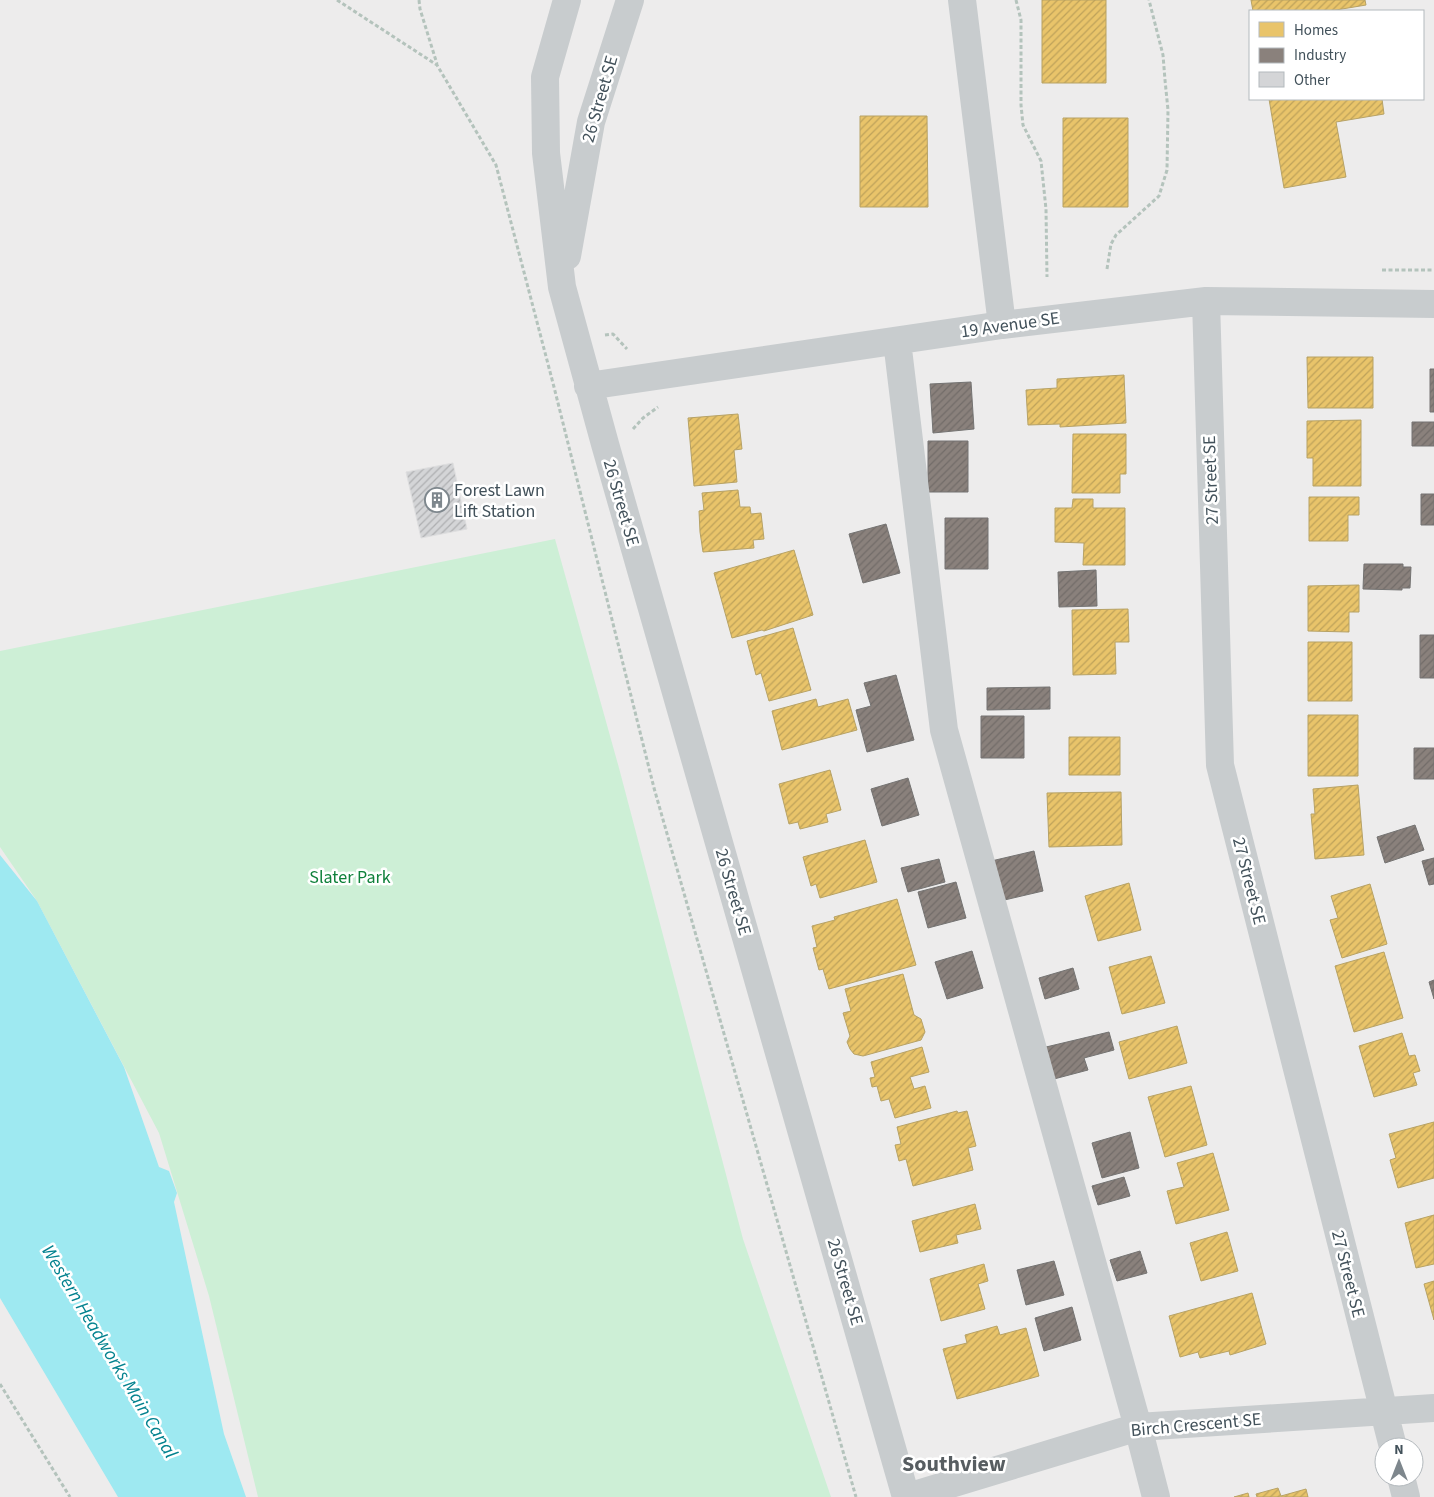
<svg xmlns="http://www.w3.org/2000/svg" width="1434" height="1497" viewBox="0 0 1434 1497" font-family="'Source Sans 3',sans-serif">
<defs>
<pattern id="homes-hatch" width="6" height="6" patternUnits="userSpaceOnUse" patternTransform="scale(1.25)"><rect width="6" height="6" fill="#e9c46a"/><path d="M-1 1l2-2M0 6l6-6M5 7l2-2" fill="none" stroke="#bea25a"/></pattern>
<pattern id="industry-hatch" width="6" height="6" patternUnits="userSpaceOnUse" patternTransform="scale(1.25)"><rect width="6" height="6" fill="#8a817c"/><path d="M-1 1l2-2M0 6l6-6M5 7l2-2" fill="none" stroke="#726c69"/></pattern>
<pattern id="building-hatch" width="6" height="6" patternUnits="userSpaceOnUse" patternTransform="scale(1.25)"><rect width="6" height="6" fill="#d4d5d7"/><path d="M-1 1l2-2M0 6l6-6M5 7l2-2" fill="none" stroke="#aeafb1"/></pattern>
</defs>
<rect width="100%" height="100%" fill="#edecec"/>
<path fill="#cdefd6" d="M555 539 619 768 743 1239 831 1497H258L209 1296 159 1133 37 901 0 847V651Z"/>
<path fill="#9ee9f1" d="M0 855 37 901 124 1067 159 1167 169 1171 177 1193 174 1202 224 1434 246 1497H118L0 1298Z"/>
<path fill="url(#homes-hatch)" stroke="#b7a265" d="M1042 0H1106V83H1042Z
M1251 0H1365L1366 5 1330 11H1253Z
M1269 99H1382L1384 114 1336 122 1346 177 1284 188Z
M860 116H927L928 207H860Z
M1063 118H1128V207H1063Z
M1307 357H1373V408H1308Z
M1124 375 1126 423 1060 427V424L1028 425 1026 390 1057 388V379Z
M738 414 742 449 734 450 737 482 694 486 688 418Z
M1361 420V486H1313V458H1307V421Z
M1073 434H1126V474H1120V493H1072Z
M738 490 740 507H750L751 514 761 513 764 539 753 540 754 548 703 552 700 532 699 511 704 510 702 493Z
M1309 497H1359V515H1348V541H1309Z
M1073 499H1093V508H1125V565H1083L1084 543 1055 542V508H1072Z
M794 550 813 615 764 631 762 630 732 638 714 573Z
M1359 585V612H1349V632L1308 631V586Z
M1128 609 1129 642H1115L1116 674 1073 675 1072 610Z
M793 628 811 690 769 701 761 673 756 675 747 641Z
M1308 642H1352V701H1308Z
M816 699 818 707 848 699 857 730 782 750 772 711Z
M1308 715H1358V776H1308Z
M1069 737H1120V775H1069Z
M830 770 841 810 826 814 828 822 800 829 798 822 789 824 779 784Z
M1358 785 1364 855 1315 859 1311 814H1315L1313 789Z
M1121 792 1122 845 1049 847 1047 793Z
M865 840 877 882 820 898 816 884 811 886 803 857Z
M1129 883 1141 930 1098 941 1085 896Z
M1370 884 1387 944 1342 958 1330 920 1338 918 1331 896Z
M897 899 916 965 829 989 823 969 819 970 813 948 817 947 812 926 835 920 834 917Z
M1384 952 1403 1018 1354 1032 1335 966Z
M1151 956 1165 1003 1122 1014 1109 967Z
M903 974 914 1015 921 1019 925 1032 921 1040 863 1056 854 1054 850 1049 847 1042 850 1036 843 1013 851 1011 845 989Z
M1177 1026 1187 1063 1129 1079 1119 1042Z
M1402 1033 1409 1056 1415 1055 1420 1071 1413 1073 1417 1085 1374 1097 1359 1046Z
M922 1047 929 1072 910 1077 914 1089 925 1086 931 1108 895 1118 889 1099 881 1101 877 1086 872 1087 870 1078 875 1077 871 1062Z
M1191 1086 1207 1145 1165 1157 1148 1097Z
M957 1111 958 1113 967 1111 976 1146 968 1148 973 1170 913 1186 906 1159 899 1161 895 1145 901 1144 897 1127Z
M1434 1122V1178L1398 1188 1390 1160 1396 1158 1389 1134Z
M1213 1153 1229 1210 1176 1224 1167 1191 1184 1187 1177 1163Z
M975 1204 981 1229 956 1235 958 1243 920 1252 912 1221Z
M1434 1215V1264L1416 1268 1405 1223Z
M1227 1232 1238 1271 1201 1281 1190 1243Z
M984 1264 988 1281 978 1284 985 1309 941 1321 930 1279Z
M1434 1281V1320L1424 1284Z
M1252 1293 1266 1344 1230 1355 1229 1351 1200 1358 1198 1352 1180 1357 1169 1316Z
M997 1326 1000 1335 1026 1328 1039 1376 957 1399 943 1349 967 1343 965 1335Z
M1278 1488 1281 1496 1306 1489 1308 1497H1257L1256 1494Z
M1248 1493 1249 1497H1234Z"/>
<path fill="url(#industry-hatch)" stroke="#747372" d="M1430 369H1434V412H1430Z
M971 382 974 429 933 433 930 384Z
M1412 422H1434V446H1412Z
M928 441H968V492H928Z
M1421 494H1434V525H1421Z
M945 518H988V569H945Z
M886 524 900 573 863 583 849 534Z
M1364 564H1403V567H1411L1410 588H1402V590L1363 589Z
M1096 570 1097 606 1059 607 1058 572Z
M1420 635H1434V678H1420Z
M896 675 914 740 867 752 856 710 871 706 864 683Z
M1050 687V709L987 710V688Z
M981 716H1024V758H981Z
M1414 748H1434V779H1414Z
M908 778 919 815 882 826 871 789Z
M1415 825 1424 850 1385 863 1377 837Z
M1034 851 1043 891 996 902 987 862Z
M1434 858V884L1429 885 1422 861Z
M939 859 945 882 908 892 901 868Z
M956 882 966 918 928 928 918 892Z
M972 951 983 988 947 999 935 962Z
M1073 968 1079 989 1045 999 1039 978Z
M1434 980V999L1429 982Z
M1109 1032 1114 1050 1084 1058 1088 1070 1054 1079 1046 1047Z
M1130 1132 1139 1168 1102 1178 1092 1143Z
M1124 1177 1130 1196 1098 1205 1092 1186Z
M1140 1251 1147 1273 1117 1281 1110 1260Z
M1054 1261 1064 1295 1026 1305 1017 1270Z
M1072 1307 1081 1340 1044 1351 1035 1318Z"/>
<path fill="url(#building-hatch)" stroke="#dededf" d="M453 463 467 529 421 538 406 472Z"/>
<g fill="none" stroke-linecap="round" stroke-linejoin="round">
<path stroke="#b4c3bc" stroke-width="3" stroke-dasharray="4 2.5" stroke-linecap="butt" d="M337 0 437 65 496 165 554 387 654 788 856 1497
M419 0 420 9 437 64
M1016 0 1021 20V105L1023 125 1041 161 1046 209 1047 277
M1107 269 1111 244 1116 235 1159 196 1167 170 1168 110 1165 80 1163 55 1149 0
M1382 270H1434
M605 335 613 334 627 349
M633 429 643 418 658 407
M0 1384 70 1497"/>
<path stroke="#c8ccce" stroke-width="28" d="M567 0 545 77 546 153 562 287 605 444 906 1497
M962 0 1002 325
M567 256 591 122 630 0
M1206 301 1220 765 1393 1447
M897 341 944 730 1138 1427 1156 1497
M588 386 1002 325 1206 301 1434 304
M1401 1477 1406 1497
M908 1497 1138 1427 1434 1408"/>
</g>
<defs>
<symbol id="building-ring" viewBox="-11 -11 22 22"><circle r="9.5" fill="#fff" stroke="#7e878d" stroke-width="1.5"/><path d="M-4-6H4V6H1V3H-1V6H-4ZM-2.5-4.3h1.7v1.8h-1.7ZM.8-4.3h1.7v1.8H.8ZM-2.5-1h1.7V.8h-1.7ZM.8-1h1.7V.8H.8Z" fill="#7e878d"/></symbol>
</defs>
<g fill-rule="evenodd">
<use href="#building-ring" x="423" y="486" width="28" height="28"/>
</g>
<g text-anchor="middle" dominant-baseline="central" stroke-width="5" stroke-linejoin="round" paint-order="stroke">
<g font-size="18" fill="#42515a" stroke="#fff">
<text transform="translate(600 99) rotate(-74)">26 Street SE</text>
<text transform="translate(1010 325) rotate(-8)">19 Avenue SE</text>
<text transform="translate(1211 480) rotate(-92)">27 Street SE</text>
<text transform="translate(621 503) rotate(74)">26 Street SE</text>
<text transform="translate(1249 881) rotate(76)">27 Street SE</text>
<text transform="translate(733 892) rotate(74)">26 Street SE</text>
<text transform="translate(1348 1274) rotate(76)">27 Street SE</text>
<text transform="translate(845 1282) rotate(74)">26 Street SE</text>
<text transform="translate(1196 1425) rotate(-5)">Birch Crescent SE</text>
</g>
<g font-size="18" fill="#42515a" stroke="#fff" text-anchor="start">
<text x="454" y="490">Forest Lawn<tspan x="454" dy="21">Lift Station</tspan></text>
</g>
<g font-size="18" fill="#0e803a" stroke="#fff">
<text x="350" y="877">Slater Park</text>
</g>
<g font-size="19" font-style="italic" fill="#03828f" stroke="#fff">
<text transform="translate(109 1352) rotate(59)">Western Headworks Main Canal</text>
</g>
<g font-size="22" font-weight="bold" fill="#575d61" stroke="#fff">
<text x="954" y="1464">Southview</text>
</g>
</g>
<rect x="1249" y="10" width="175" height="90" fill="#ffffff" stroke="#b3b9bd"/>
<rect x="1259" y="22" width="25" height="15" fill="#e9c46a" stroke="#b3b9bd"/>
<text x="1294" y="35" font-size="15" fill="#42515a">Homes</text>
<rect x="1259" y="48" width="25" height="15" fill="#8a817c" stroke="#b3b9bd"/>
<text x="1294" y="60" font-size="15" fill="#42515a">Industry</text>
<rect x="1259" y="72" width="25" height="15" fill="#d4d5d7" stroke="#b3b9bd"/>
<text x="1294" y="85" font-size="15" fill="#42515a">Other</text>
<g transform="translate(1399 1462)"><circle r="24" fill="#ffffff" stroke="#b3b9bd"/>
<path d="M0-4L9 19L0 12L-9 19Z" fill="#7e878d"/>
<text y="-8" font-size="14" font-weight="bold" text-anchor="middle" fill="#42515a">N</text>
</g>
</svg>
